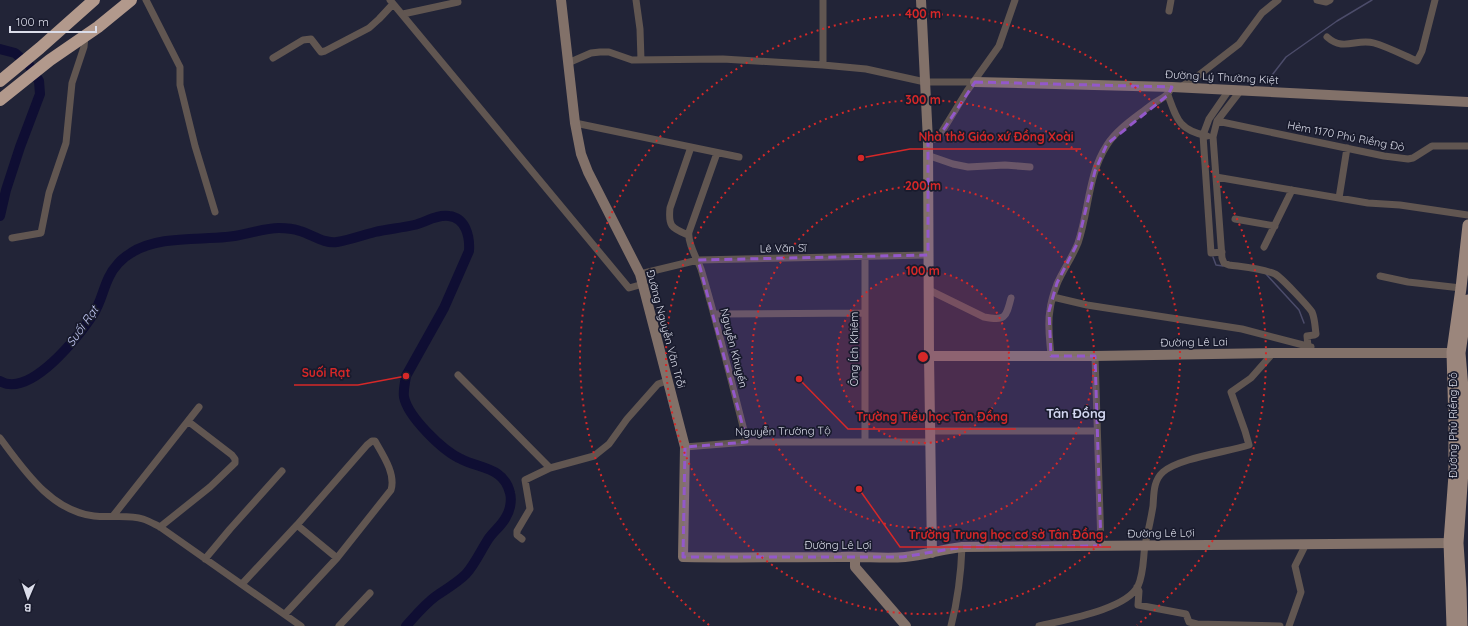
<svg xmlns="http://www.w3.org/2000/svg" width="1468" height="626" viewBox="0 0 1468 626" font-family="Quicksand,sans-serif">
<rect width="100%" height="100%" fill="#222437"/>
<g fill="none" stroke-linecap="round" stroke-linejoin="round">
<path stroke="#4c4c6a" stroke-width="1.5" d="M1269 79 1286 57 1337 21 1372 0
M1213 257 1216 265 1223 266
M1266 274 1299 310 1304 323"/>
<path stroke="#0f0e33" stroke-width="10" d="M0 49 15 53 29 65 39 81 40 94 20 147 6 190 0 216
M0 381C30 399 80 335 94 313 101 302 103 289 109 277 113 268 122 258 131 253 157 236 196 240 226 237 243 236 262 228 279 228 286 228 294 229 300 231 313 235 324 244 337 242 350 240 363 235 375 232 388 229 401 228 414 225 426 222 437 214 449 216 466 218 470 237 469 251L444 308 406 376C405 383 403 390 404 397 408 417 443 451 461 459 480 469 504 467 510 493 512 500 510 511 506 517 502 525 494 531 489 538 481 550 475 564 466 574 457 583 446 589 436 596 425 604 416 615 406 626"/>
<path stroke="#615651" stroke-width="7" d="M146 0 180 67V85L195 146 215 212
M390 0 629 288 643 284
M636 0 640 29 641 60
M1317 0 1326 2 1330 0
M1169 11 1171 0
M403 14 458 2
M1327 37C1344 52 1356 38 1374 43 1388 47 1403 55 1417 61L1422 51 1435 0
M273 58 303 40 311 39 321 52 325 51 369 28 379 19 393 4
M568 63 591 53 600 52H609L632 60 723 59 823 65 866 69 925 82H975
M823 65V0
M1181 87 1199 75 1239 44 1262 13 1278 0
M1241 90 1217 121 1213 137 1222 258 1224 263 1229 265C1244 267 1261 268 1275 274 1281 277 1308 306 1312 312 1315 319 1315 327 1316 334L1314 335 1307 336 1308 346
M1168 95C1177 120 1179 130 1207 136
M1217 121 1384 156 1408 159 1413 158 1432 146H1468
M575 123 739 157
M928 141 938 138 967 91 999 46 1015 0
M717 153 689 232C687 242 697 259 701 269 718 326 732 384 747 442
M927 155 953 164 968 167 1005 165 1030 167
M1216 177 1368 203 1400 205 1468 215
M1339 198 1347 148
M1235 219 1275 226
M688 235C672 228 668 227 670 208L691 147
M12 238 41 233 49 193 66 143 72 83 84 47 85 36
M1264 247 1292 190
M1222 252 1211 253 1203 135 1209 119 1229 90
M865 257V441
M640 274 698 260 928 255
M1380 276 1408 282 1461 288
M929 290 984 317C1005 321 1006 318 1011 298
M1053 297 1087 305 1242 329 1311 347
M714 314 865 313
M1051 356C1050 341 1047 325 1050 310 1051 301 1054 292 1057 284 1063 270 1072 258 1078 243 1089 211 1088 174 1107 145 1117 129 1136 117 1150 106 1160 98 1166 99 1172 87
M1095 356 1101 546
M458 375 550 468
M930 431H1097
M0 438C24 470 51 511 94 516 111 518 127 514 143 519 149 521 154 524 160 527L301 626
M685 447 747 442H930
M113 516 199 407
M297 525 337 558
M160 527 210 487 235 463V459L232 455 189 422
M522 539 517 535V531L530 509 525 480 550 468 594 456 609 444 627 419 658 384 667 381
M205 559 230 529 282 471
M242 584 297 525 367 445 372 441H375C383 455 396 474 391 490L337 558 285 614
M1137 587 1139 591 1138 605 1186 614 1189 622 1197 624 1280 626
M339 626 370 593
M951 626C958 599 961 574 962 547
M1039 626C1063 620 1126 610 1138 586 1144 573 1143 558 1145 545 1148 532 1151 519 1153 506 1154 494 1153 481 1163 472 1179 458 1227 452 1249 445L1245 431 1231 392 1251 378 1273 353
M1289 626 1301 592 1295 566 1306 544"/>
<path stroke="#827169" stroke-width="10" d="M561 0 575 123 581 154 588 172 640 274 685 447 683 557C736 558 789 557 841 557 863 556 884 559 905 557 925 555 943 549 962 547L1456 543
M921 0 928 141 929 356 932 553
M975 82 1172 87 1468 102
M929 356H1095L1273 353H1460
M855 557V567L906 626"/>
<path stroke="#9b867c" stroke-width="11" d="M1452 626 1449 542 1454 475V423L1452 352 1461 288 1468 225
M1462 626 1461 589 1458 543 1463 471V388L1460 353 1468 300"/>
<path stroke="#b2998c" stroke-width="12" d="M0 81 40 48 94 0
M0 100 50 60 98 27 131 0"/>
</g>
<path fill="#9358ca" fill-opacity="0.2" stroke="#9358ca" stroke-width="3" stroke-dasharray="8 5" stroke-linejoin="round" d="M975 82 1172 87 1168 95 1107 144 1095 171 1078 242 1057 283 1049 311 1051 356H1095L1101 546 962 547 903 557H683L685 447 747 442 698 260 928 255V141L938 138Z"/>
<circle cx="923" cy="357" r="86" fill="#d62828" fill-opacity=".12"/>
<g fill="none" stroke="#d62828" stroke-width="2" stroke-dasharray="2 4">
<circle cx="923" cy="357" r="86"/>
<circle cx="923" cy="357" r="171"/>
<circle cx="923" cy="357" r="257"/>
<path d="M709 625A343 343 0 1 1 1137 625"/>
</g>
<g text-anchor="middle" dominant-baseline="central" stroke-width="3.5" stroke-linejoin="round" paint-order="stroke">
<g font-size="11" fill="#dbddea" stroke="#191b2d">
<text transform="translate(1222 77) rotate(3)">Đường Lý Thường Kiệt</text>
<text transform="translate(1346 136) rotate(11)">Hẻm 1170 Phú Riềng Đỏ</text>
<text transform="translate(783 248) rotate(-1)">Lê Văn Sĩ</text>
<text transform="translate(666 329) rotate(75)">Đường Nguyễn Văn Trỗi</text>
<text transform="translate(1194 342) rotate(-1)">Đường Lê Lai</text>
<text transform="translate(734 348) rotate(76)">Nguyễn Khuyến</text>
<text transform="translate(854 349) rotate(-90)">Ông Ích Khiêm</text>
<text transform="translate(1453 425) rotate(-90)">Đường Phú Riềng Đỏ</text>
<text transform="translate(783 431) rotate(-1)">Nguyễn Trường Tộ</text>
<text transform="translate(1161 533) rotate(-1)">Đường Lê Lợi</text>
<text x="838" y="545">Đường Lê Lợi</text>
</g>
<g font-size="12" font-style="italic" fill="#c3c9f4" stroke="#191b2d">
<text transform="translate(82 326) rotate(-55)">Suối Rạt</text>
</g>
<g font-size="13" font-weight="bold" fill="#d3d7f1" stroke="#191b2d">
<text x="1076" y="413">Tân Đồng</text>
</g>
</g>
<circle cx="923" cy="357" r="6" fill="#d62828" stroke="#191b2d" stroke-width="2"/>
<g font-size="12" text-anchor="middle" font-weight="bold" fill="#d62828" stroke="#191b2d" stroke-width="3.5" stroke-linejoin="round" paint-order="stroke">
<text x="923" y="18">400 m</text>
<text x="923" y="104">300 m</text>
<text x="923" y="190">200 m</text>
<text x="923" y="275">100 m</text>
</g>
<path fill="none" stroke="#d62828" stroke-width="1.5" d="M861 158L910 149H1081M406 376L358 385H294M799 379L848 429H1016M859 489L900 547H1111"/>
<g fill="#d62828" stroke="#191b2d" stroke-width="1.5">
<circle cx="861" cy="158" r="4"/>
<circle cx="406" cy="376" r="4"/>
<circle cx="799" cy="379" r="4"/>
<circle cx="859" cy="489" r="4"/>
</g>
<g font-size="12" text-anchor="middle" font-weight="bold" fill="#d62828" stroke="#191b2d" stroke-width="3.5" stroke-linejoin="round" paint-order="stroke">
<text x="996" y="141">Nhà thờ Giáo xứ Đồng Xoài</text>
<text x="326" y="377">Suối Rạt</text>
<text x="932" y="421">Trường Tiểu học Tân Đồng</text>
<text x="1006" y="539">Trường Trung học cơ sở Tân Đồng</text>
</g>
<g transform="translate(28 598) rotate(182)" stroke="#191b2d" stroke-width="3" paint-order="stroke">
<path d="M0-3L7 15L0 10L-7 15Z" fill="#dbddea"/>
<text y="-6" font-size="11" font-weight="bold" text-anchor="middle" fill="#dbddea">B</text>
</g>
<path d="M10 26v6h86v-6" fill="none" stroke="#dbddea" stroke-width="2"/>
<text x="16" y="26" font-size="12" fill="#dbddea" stroke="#191b2d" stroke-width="3" paint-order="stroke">100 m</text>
</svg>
